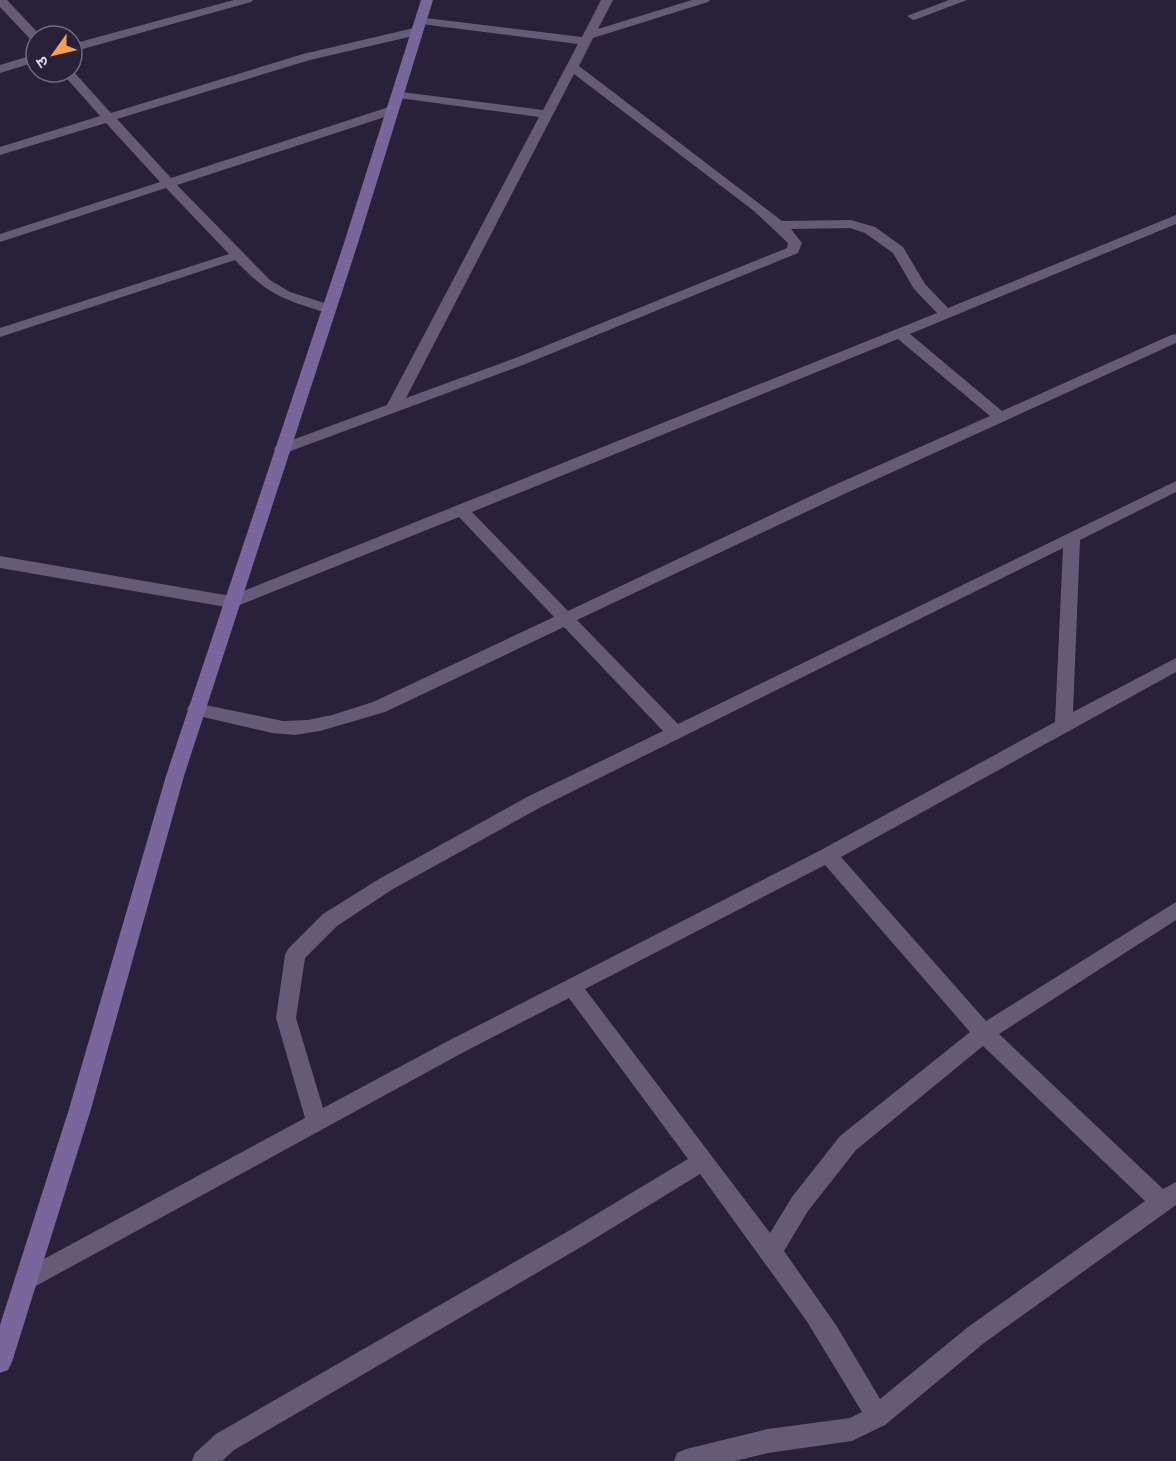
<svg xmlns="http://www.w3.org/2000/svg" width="1176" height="1461" viewBox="0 0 1176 1461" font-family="'Nunito Sans','Noto Sans Devanagari',sans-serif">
<rect width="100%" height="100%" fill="#292039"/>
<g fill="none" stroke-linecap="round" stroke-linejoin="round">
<path fill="#655b79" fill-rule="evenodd" d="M0 0H7L40 35 36 36V42L32 41 0 7Z
M234 0H253L251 2 72 52V44Z
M601 0H613L598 29 692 0H710L708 2 593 38 579 66 782 221 851 220 875 227 903 247 925 284 948 308 1176 215V224L910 334 1002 411 1171 335 1176 334V343L842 495 577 620 678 724 1176 481V492L1080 540 1073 712 1176 658V672L841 857 986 1021 1176 902V920L999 1034 1163 1189 1176 1182V1205L984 1343 885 1425 852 1441 768 1453 735 1461H674L677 1453 686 1449 768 1429 850 1418 862 1412 806 1320 700 1174 581 1247 234 1450 222 1461H192L195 1453 216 1434 565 1233 688 1159 569 998 462 1053 34 1287 26 1290 18 1287 15 1280 18 1273 305 1118 276 1018 285 955 288 949 323 914 379 879 527 797 663 731 564 627 385 712 320 731 295 735 272 733 190 714 187 709 190 704 196 703 283 721 308 720 332 715 373 702 554 617 459 517 232 608 0 568V556L231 596 937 313 914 289 893 253 865 233 850 228 791 229 802 243 798 253 528 363 288 452H276L274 449 276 446 387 405 539 117 398 98 392 94 394 91 543 110 578 44 421 24 417 23V17L582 37ZM574 74 754 211 788 243 787 248 518 357 406 398ZM898 339 990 416 830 487 568 611 472 512ZM1063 548 1055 722 821 850 448 1041 323 1108 296 1018 305 958 337 926 393 889 541 807ZM825 865 970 1032 840 1136 792 1197 770 1233 585 989ZM983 1046 1145 1201 968 1327 880 1399 836 1325 784 1251 808 1211 856 1150Z
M949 0H967L917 19 913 20 907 16Z
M418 27 422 28V34L310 60 117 119 171 178 389 107H397L399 110 397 113 177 185 270 280 290 292 334 306 336 309 334 312C326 314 319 310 311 308 274 296 263 289 235 260L0 337V328L229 254 166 188 0 242V234L160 182 106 123 0 155V147L100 116 61 72H72V70L111 113 303 54Z
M36 54V62L0 73V65Z"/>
<path fill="#79669b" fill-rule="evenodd" d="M421 0H433L358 243 184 776 91 1109 12 1362 8 1370 0 1373V1325L69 1109 166 776 344 243Z"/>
</g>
<g transform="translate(54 54) rotate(236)"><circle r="28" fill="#292039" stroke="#70687e" stroke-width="1.5"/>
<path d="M0-4.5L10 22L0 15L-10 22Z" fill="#f8a14a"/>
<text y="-9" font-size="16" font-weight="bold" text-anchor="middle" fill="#dad4e5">उ</text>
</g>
</svg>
